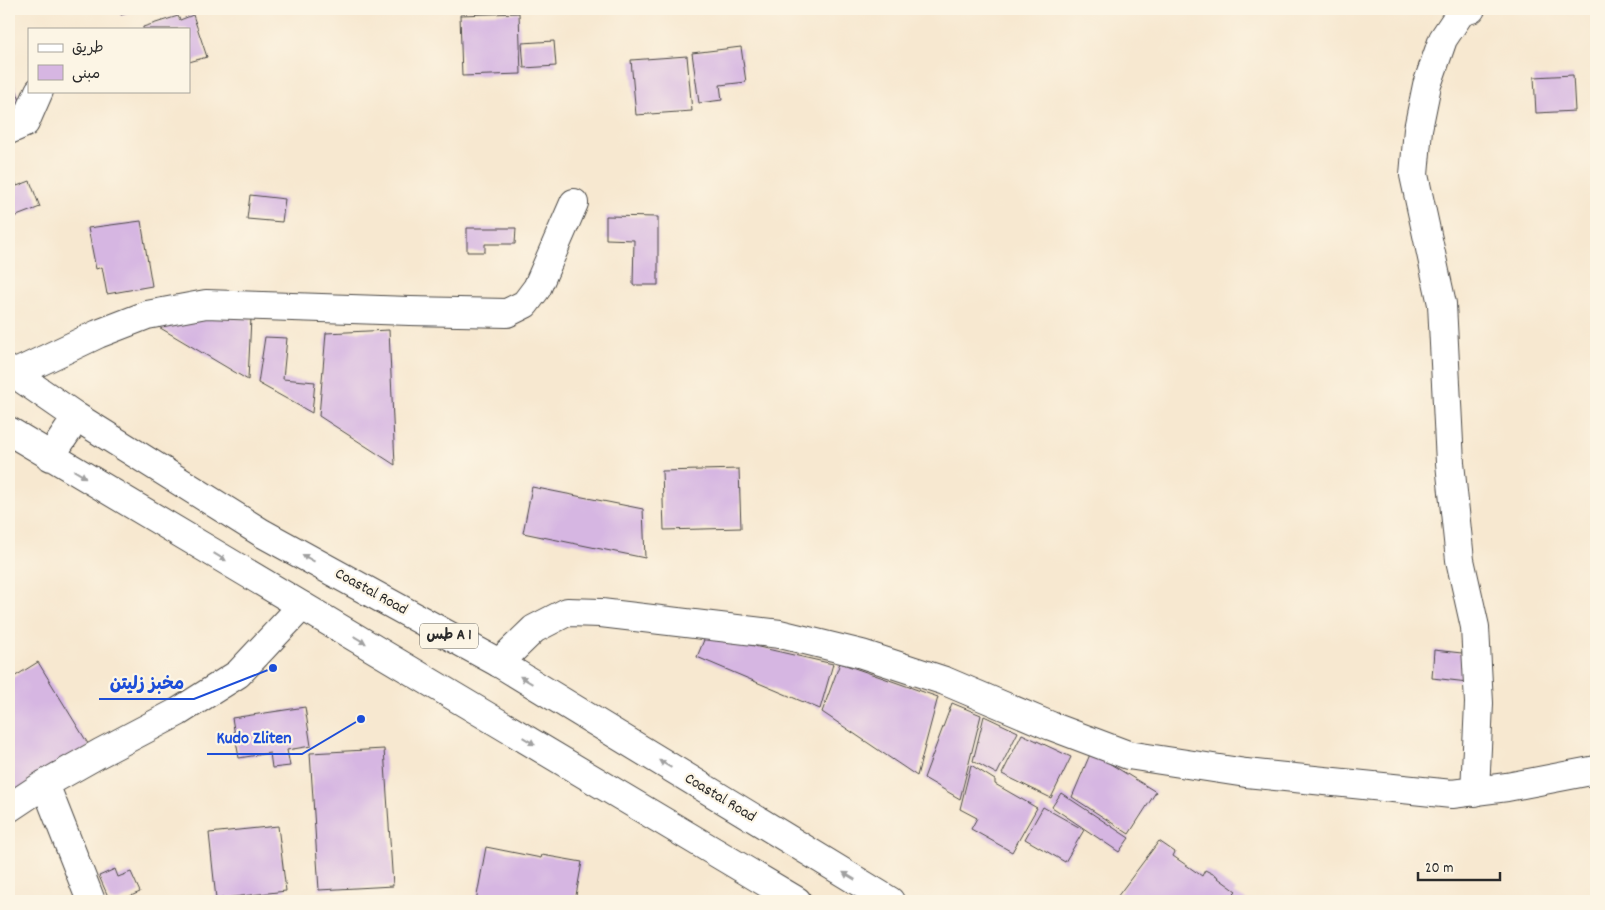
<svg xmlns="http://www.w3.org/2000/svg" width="1605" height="910" viewBox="0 0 1605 910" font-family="Dekko,'Playpen Sans Arabic',sans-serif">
<rect width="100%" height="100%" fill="#fcf5e5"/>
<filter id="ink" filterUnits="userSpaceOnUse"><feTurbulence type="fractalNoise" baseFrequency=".02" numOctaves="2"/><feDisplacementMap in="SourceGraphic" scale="10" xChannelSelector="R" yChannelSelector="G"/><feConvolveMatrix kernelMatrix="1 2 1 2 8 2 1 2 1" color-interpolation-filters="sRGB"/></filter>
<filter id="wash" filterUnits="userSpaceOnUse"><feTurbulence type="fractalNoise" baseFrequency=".0096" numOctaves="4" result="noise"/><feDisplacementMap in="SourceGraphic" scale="20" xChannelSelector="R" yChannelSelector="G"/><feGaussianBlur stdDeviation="1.12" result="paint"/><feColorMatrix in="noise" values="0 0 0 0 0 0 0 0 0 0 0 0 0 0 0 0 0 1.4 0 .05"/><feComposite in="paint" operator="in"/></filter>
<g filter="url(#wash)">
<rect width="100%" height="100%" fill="#f7e8d0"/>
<g id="blocks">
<path fill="#d6b6e2" d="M119 9H140L121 15Z
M519 13 521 74 462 76 460 15Z
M193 15 207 57 189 62V29H143V27L178 16 180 20Z
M554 41 556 66 524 68 522 43Z
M741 47 746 82 720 85 722 100 699 103 692 53Z
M687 56 692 111 636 115 631 60Z
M9 66 24 114 9 118Z
M1573 75 1575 111 1536 113 1534 77Z
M9 164 17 186 30 181 40 207 9 219Z
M250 195 285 199 282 222 247 219Z
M606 216 658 217V285H633L634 240 606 239Z
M141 221 152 286 107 294 102 267 96 269 88 228Z
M467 228H516L515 244H485V252H467Z
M163 317 251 318 248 380 157 326Z
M389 330 395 465 319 416 326 333Z
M265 337 287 338 283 379 315 382 312 413 258 383Z
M739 469 741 528 664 530 662 471Z
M532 487 643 509 645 558 523 533Z
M706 635 833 664 820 709 697 657Z
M1434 650 1471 654 1468 682 1432 678Z
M38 662 90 747 9 797V680Z
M840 663 938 697 917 776 822 712Z
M952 703 981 715 960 799 924 778Z
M305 707 311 746 287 750 290 766 272 768 270 753 239 758 232 718Z
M984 716 1018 732 997 774 973 761Z
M1022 734 1071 757 1051 798 1002 774Z
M384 749 393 886 319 890 310 753Z
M1091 752 1156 792 1129 834 1072 797Z
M971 765 995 780V784L1037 808 1012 852 971 829 977 818 960 809Z
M1061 793 1129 838 1119 852 1052 807Z
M1043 807 1084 830 1065 862 1025 839Z
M278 826 286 891 216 899 209 833Z
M1159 841 1175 852 1173 856 1202 876 1205 870 1217 876 1218 879V878L1236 891 1234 893 1248 901H1124L1117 897Z
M486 847 541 858 542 855 582 862 575 901H476Z
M115 869 118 877 131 872 140 892 119 901H110L99 876Z"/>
</g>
</g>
<g filter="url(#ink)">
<use href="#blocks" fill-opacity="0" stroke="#4a4744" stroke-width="1"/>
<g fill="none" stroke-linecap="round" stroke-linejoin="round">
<defs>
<path id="street" d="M1471 9 1461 12 1443 39 1427 85 1418 129 1414 175 1442 304 1450 463 1460 560 1475 627 1479 703 1475 792
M9 130 25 123 39 91
M14 374 98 334 147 315 206 304 410 311 507 313 525 304 537 288 574 203
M499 663 534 629 567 612 601 613 780 634 862 654 945 681 1051 726 1128 755 1246 773 1452 794 1507 787 1596 770
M45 784 91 901
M9 808 45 784 100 753 178 712 238 674 302 606"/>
<path id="highway" d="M9 370 77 417 262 533 499 663 890 901
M9 431 797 901
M50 457 77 417"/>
</defs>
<use href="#street" stroke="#4a4744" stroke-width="30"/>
<use href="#highway" stroke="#4a4744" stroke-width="30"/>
<use href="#street" stroke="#fff" stroke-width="28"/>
<use href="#highway" stroke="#fff" stroke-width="28"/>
</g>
<defs><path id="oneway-solid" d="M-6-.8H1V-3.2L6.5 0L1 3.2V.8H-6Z" transform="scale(1.25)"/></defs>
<g fill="#a0a0a0">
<use href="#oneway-solid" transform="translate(80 474) rotate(31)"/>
<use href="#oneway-solid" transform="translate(220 557) rotate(31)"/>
<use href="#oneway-solid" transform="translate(308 558) rotate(-151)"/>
<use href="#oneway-solid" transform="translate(360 640) rotate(31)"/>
<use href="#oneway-solid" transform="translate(526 680) rotate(-149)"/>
<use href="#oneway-solid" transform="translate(529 741) rotate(31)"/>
<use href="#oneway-solid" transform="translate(665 764) rotate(-149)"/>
<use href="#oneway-solid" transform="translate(849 876) rotate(-149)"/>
</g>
</g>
<g text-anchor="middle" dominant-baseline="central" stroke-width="4.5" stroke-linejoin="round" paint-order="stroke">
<rect fill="#fcf5e5" stroke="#6a6863" stroke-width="1" x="420" y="623.5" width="58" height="25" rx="4"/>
<g font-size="15" font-weight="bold" fill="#2b2b2b">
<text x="449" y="636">طس A 1</text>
</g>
<g font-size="16" fill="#2b2b2b" stroke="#fcf5e5">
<text transform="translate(371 592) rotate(29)">Coastal Road</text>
<text transform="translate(720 798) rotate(31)">Coastal Road</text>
</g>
</g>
<path fill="none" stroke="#1d4ed8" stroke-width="2" d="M273 668L194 699H99M361 719L302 754H207"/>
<g fill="#1d4ed8" stroke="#fcf5e5" stroke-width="2">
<circle cx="273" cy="668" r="5"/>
<circle cx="361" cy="719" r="5"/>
</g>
<g font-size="18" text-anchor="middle" font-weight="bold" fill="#1d4ed8" stroke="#fcf5e5" stroke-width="4.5" stroke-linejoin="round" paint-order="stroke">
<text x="147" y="689">مخبز زليتن</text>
<text x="254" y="743">Kudo Zliten</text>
</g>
<rect width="1605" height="910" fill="none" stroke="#fcf5e5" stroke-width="30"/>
<rect x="28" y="28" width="162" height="65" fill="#fcf5e5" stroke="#a8a49b"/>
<rect x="38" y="44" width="25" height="8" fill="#ffffff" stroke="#a8a49b"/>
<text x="72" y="52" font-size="15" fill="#2b2b2b">طريق</text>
<rect x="38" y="65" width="25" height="15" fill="#d6b6e2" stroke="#a8a49b"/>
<text x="72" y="78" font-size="15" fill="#2b2b2b">مبنى</text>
<path d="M1418 872v8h82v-8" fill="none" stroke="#2b2b2b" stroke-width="2.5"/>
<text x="1425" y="872" font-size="15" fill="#2b2b2b" stroke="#fcf5e5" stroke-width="4" paint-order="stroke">20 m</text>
</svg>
